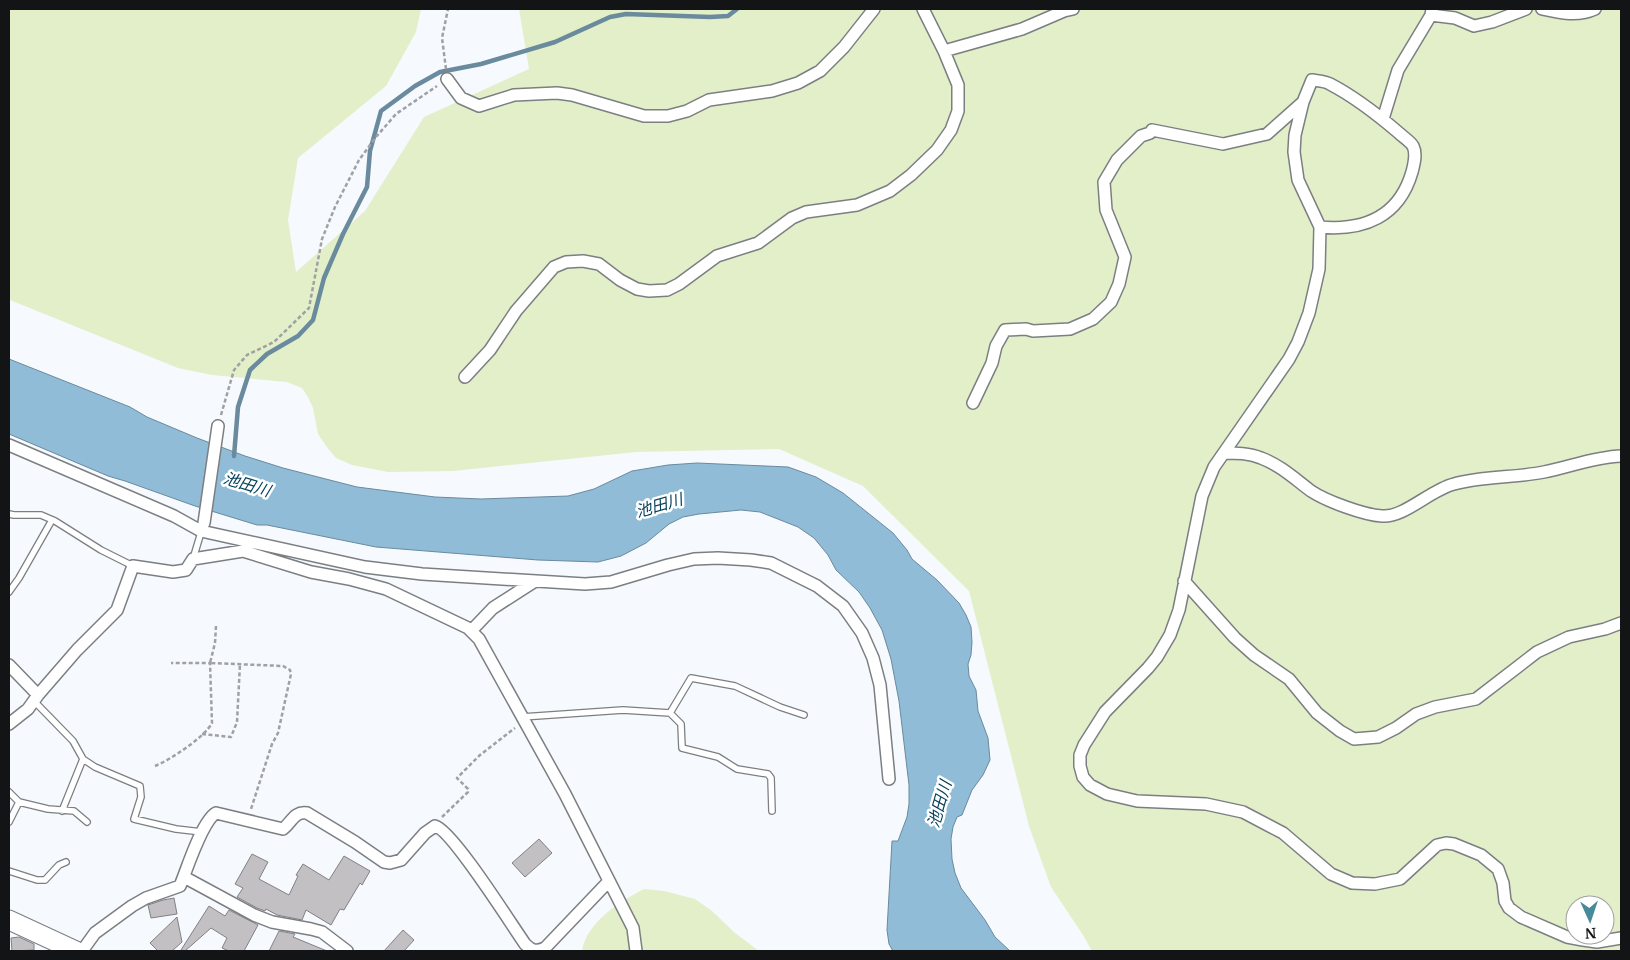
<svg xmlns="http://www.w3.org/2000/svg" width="1630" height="960" viewBox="0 0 1630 960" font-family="Merriweather,'Noto Sans JP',serif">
<rect width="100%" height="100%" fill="#f6f9fd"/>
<path fill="#e2efc8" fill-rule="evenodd" d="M9 9H421L416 32 386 86 298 158 288 220 296 272 365 211 424 117 529 69 519 9H1621V951H1092L1083 935 1051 887 1029 826 969 591 863 486 779 449 636 452 453 471 388 472 352 465 336 458 326 446 318 434 313 408 308 397 302 388 287 382 212 375 178 368 10 300ZM1575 905H1605V935H1575Z
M644 889 664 891 695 899 712 911 735 933 759 951H582C587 922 619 902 644 889Z"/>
<path fill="#90bcd7" stroke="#6a8a9d" d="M9 359 130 407 147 417 197 438 245 456 283 468 357 487 435 497 481 499 568 496 594 489 632 471 668 465 697 463 788 467 816 477 843 493 893 533 907 550 912 559 937 580 959 603 966 615 971 627 972 642 971 655 968 664 969 676 976 690 978 711 988 738 990 760 983 775 972 790 962 815 957 817 953 827 951 839 952 859 955 873 961 888 985 920 995 937 1010 951H893L889 944 887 930 892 841H898L907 817 909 804V785L899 701 891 659 882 630 870 608 859 592 836 570 828 555 814 538 798 527 760 512 741 510 699 514 683 517 669 524 646 543 621 556 598 562 538 560 376 547 267 525H257L195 506 125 481 108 476 9 434Z"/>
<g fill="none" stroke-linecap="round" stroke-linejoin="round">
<path stroke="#6a8a9d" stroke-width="4.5" d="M234 456 238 407 250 370 267 354 298 336 313 320 324 278 343 234 367 187 370 151 381 111 415 86 440 72 481 64 555 42 610 17 626 14 710 17 728 16 737 9"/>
</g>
<path fill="#c3c0c3" stroke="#838083" d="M539 839 552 853 525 877 512 863Z
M252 854 268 862 259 879 289 895 298 876 296 875 303 864 329 880 344 856 370 871 362 885 360 883 344 910 340 909 331 925 306 910 302 920 277 915 266 909 265 911 257 908 237 897 243 888 235 884Z
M174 898 177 914 151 918 148 905 163 900Z
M209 906 225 916 229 910 258 925 244 951H229L222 948 227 938 211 928 185 951 181 950Z
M177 917 182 942 172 951H158L150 943Z
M403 930 414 940 404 951H384Z
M279 931 295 934 293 937 327 951H269Z
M19 937 34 944V950L12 951 11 938Z"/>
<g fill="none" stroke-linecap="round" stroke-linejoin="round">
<defs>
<path id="lane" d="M9 514 14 515H41L55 521 101 550 133 566
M193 559 202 529
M9 592 19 578 52 520
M34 701 73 741 83 759 95 767 140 786 141 797 134 819 176 829 202 832
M670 713 691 678 735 686 780 707 804 715
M522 717 623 710 670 713 681 724 682 748 718 757 737 769 768 774 771 778 772 811
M9 792 19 802 9 822
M19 802 48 809 74 811 87 822
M62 811 83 759
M9 871 37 880H45L59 865 66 862"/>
<path id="street" d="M1542 9C1560 13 1578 17 1595 9
M1431 15 1455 18 1474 26 1492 22 1526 9
M944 51 1022 29 1064 11 1073 9
M447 79 461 98 479 106 514 95 557 93 572 95 644 116H668L687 111 709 100 772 91 798 83 820 71 844 47 874 9
M1383 119 1398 70 1431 15 1432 9
M1320 227C1364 231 1399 217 1412 172 1414 164 1417 154 1413 146 1410 141 1403 137 1399 133 1378 115 1355 97 1330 84 1325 81 1318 81 1312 80L1303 102 1295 135 1294 152 1298 180 1320 227 1319 269 1309 313 1298 342 1289 359 1214 467 1202 496 1179 610 1170 635 1157 657 1148 668 1105 712 1084 745 1080 755V766L1083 777 1090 785 1107 794 1137 801 1206 804 1243 812 1283 833 1331 874 1352 883 1375 884 1400 879 1437 845 1446 843 1454 844 1481 855 1498 869 1503 883 1505 901 1509 908 1521 917 1567 937 1583 940 1597 942 1621 938
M465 377 490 350 516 311 554 267 566 262 583 261 599 264 620 280 637 289 649 291 667 290 679 284 717 256 758 243 792 218 806 212 857 205 890 191 911 175 937 150 951 130 958 111V85L944 51 923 9
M973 403 992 363 996 346 1005 330 1026 329 1033 331 1070 329 1093 319 1111 302 1119 284 1125 257 1106 210 1104 182 1117 160 1141 136 1150 133 1152 130 1223 144 1267 134 1303 102
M9 445 174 516 201 531 365 567 422 574 585 584 611 582 668 565 694 559 718 558 751 560 771 563 817 586 843 606 862 633 873 658 880 685 889 779
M1224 453C1236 453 1249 453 1261 458 1280 465 1295 479 1311 491 1326 501 1364 515 1382 516 1404 518 1430 490 1454 484 1483 476 1514 478 1544 472 1570 467 1594 457 1621 456
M204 523 218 426
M1184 581 1235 638 1254 655 1289 679 1317 713 1340 731 1354 739 1378 737 1396 728 1416 714 1435 707 1476 699 1537 652 1569 637 1605 629 1621 623
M471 631 493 608 535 581
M9 665 38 695
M9 724 28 709 38 695 77 650 117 610 133 566 173 572 186 570 193 559 243 551 311 572 349 579 386 589 468 628 479 639 565 794 633 928 636 951
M184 877 254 915 272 922 311 929 322 932 347 951
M82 951 95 933 132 906 146 898 180 886C187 869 202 821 216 813L283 829C292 822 294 811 307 813L355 842 384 862 390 863 401 860 425 833 435 826C452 830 511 924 525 944 532 951 536 952 545 948L609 881"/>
<path id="primary" d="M9 920 76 951"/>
</defs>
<use href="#lane" stroke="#7c7f82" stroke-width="8"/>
<use href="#street" stroke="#7c7f82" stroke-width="14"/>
<use href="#primary" stroke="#7c7f82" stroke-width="21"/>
<path stroke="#9fa1a4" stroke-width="2.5" stroke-dasharray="4 2.5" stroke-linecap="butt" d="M446 69 442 38 448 9
M221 415 234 370 247 355 274 342 309 308 322 239 335 207 359 160 376 137 396 114 437 86
M216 626 215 643 210 663 283 666 290 670 291 674 278 733 272 744 251 809
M202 734 231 737 237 722 240 664
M155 766C170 760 205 737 212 723L210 663H171
M442 817 468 792V789L457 778 480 755 515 728"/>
<use href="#lane" stroke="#fff" stroke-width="5.5"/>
<use href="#street" stroke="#fff" stroke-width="11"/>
<use href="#primary" stroke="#fff" stroke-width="19"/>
</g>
<g text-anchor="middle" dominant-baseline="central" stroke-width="5" stroke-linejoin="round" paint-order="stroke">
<g font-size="16" font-style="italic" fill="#06425d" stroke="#fff">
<text transform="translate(247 484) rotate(17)">池田川</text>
<text transform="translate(659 505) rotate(-16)">池田川</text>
<text transform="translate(939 804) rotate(-74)">池田川</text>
</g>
</g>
<rect width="1630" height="960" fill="none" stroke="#131415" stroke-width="20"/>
<g transform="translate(1590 920) rotate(177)"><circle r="24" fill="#ffffff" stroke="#a1a1a1"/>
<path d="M0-4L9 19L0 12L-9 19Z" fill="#478a9a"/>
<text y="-8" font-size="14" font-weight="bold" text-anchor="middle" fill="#131415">N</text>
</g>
</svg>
